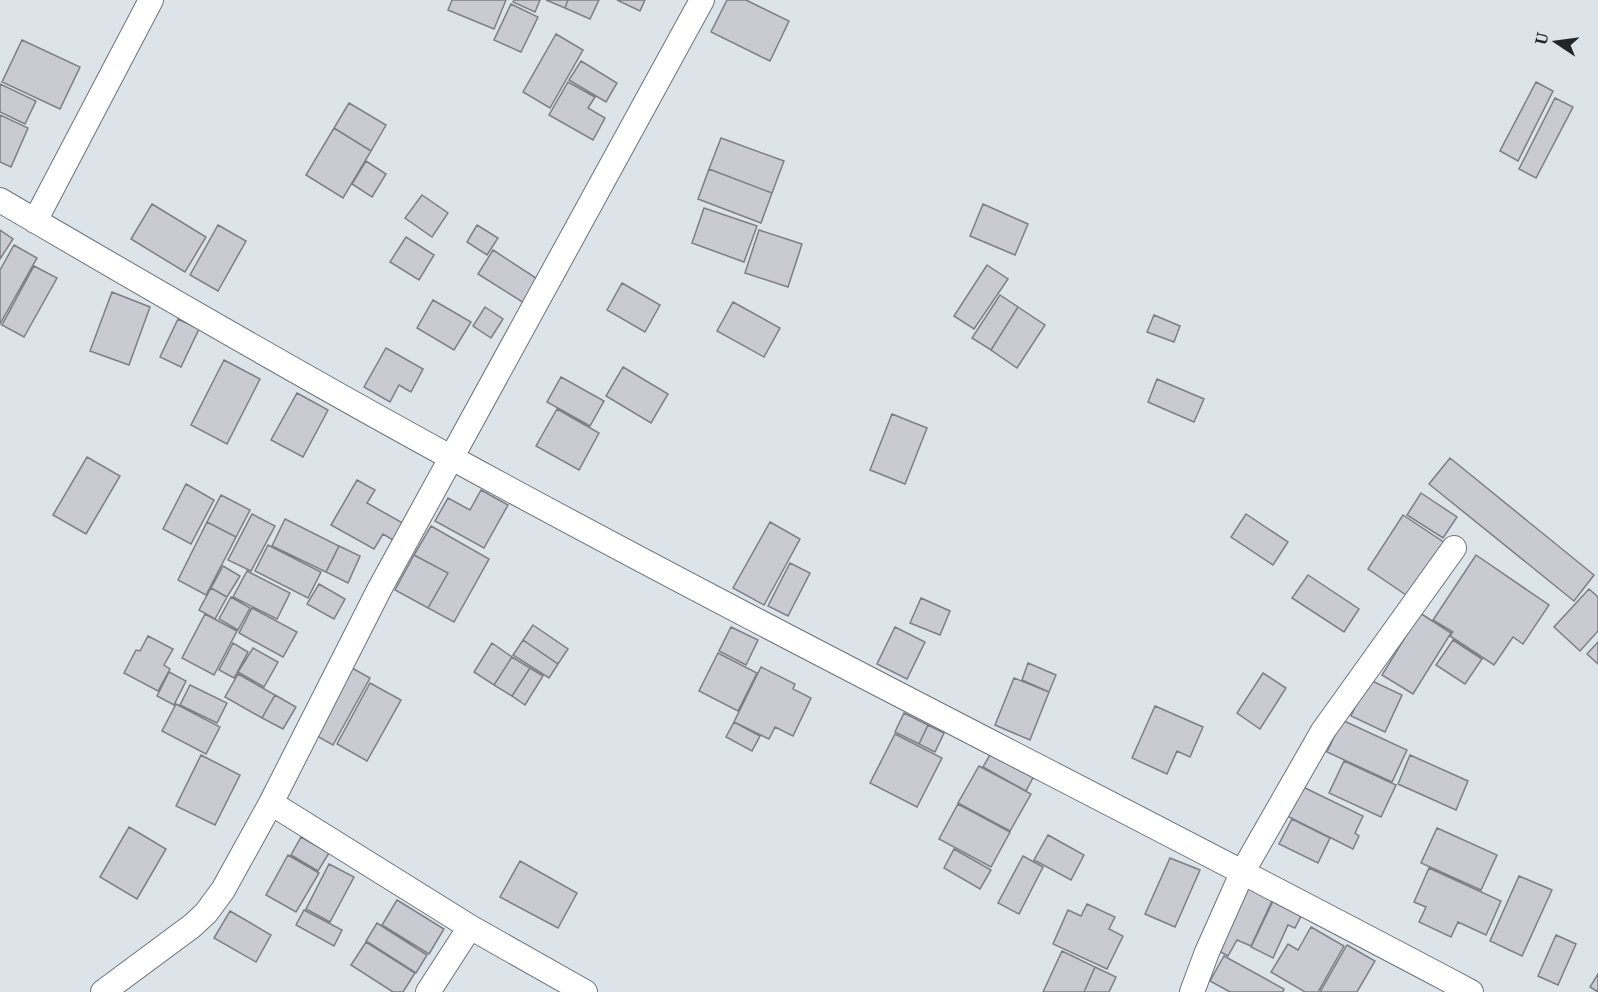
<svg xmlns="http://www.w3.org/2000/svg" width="1598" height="992" viewBox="0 0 1598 992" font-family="'Noto Serif',serif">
<rect width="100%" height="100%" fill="#dce4ea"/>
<path fill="#cacad3" stroke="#7e7e86" stroke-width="1.5" d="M452 0H506L494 29 448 10Z
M514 0H540L535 12 513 2Z
M546 0H568L565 8Z
M568 0H599L590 19 565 8Z
M617 0H645L640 11Z
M727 0H746L789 21 770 61 711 32Z
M511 4 538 17 521 52 494 40Z
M556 34 583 50 550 108 523 92Z
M22 40 80 67 60 109 2 82Z
M581 61 617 83 606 102 569 80Z
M568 82 595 97 588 108 605 118 593 140 549 115Z
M1536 82 1553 91 1518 161 1500 151Z
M0 84 36 101 25 124 0 112Z
M1555 98 1573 107 1536 178 1519 169Z
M349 103 386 125 371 151 334 128Z
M0 115 28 128 11 167 0 162Z
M334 128 371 151 343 198 306 175Z
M721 138 784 161 772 193 709 169Z
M366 161 386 174 372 197 352 184Z
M709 169 772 193 761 223 698 199Z
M422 195 448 213 432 237 405 218Z
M152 204 206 237 185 272 131 239Z
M983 204 1028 224 1015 255 970 236Z
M704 208 757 226 744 262 692 243Z
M218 225 246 241 218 291 190 275Z
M477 225 498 238 487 255 467 242Z
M0 230 13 239 0 259Z
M759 230 802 244 788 287 745 273Z
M406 237 434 255 419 280 390 262Z
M14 245 37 258 0 324V270Z
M493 250 539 280 524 303 478 274Z
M987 265 1008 279 974 329 954 316Z
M34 266 57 278 24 337 2 325Z
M622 283 660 305 645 332 607 310Z
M112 292 150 307 129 365 90 351Z
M1000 295 1018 307 991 350 972 338Z
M433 300 471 322 454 350 417 328Z
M733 302 780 328 764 357 717 331Z
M485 307 503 319 491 338 473 326Z
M1018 307 1045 325 1017 368 991 350Z
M1154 315 1180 326 1174 342 1147 332Z
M178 319 199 329 181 367 160 357Z
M386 348 423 369 411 392 399 385 390 402 364 387Z
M224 360 260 379 227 444 191 425Z
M623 367 668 394 651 423 606 396Z
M561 377 604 401 590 426 547 402Z
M1157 379 1204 399 1194 422 1148 402Z
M297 393 328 410 303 457 271 440Z
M557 409 599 433 579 470 536 446Z
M892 414 927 428 905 484 870 470Z
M87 457 120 476 86 534 53 515Z
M1450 458 1594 575 1574 601 1429 484Z
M357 480 375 490 367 503 408 526 398 543 383 534 374 549 331 525Z
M186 484 214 500 191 544 163 529Z
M481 490 508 505 484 548 435 521 448 498 470 510Z
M1421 493 1457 517 1443 538 1407 515Z
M221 495 250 510 236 537 207 522Z
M252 514 275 526 251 571 228 560Z
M1246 514 1288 542 1273 565 1231 537Z
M1403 515 1445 543 1409 597 1368 569Z
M285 519 339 546 326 572 272 546Z
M207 522 236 537 206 595 178 580Z
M770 522 800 539 764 605 733 588Z
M431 526 489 559 454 622 428 608 448 573 414 555Z
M268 545 321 572 308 598 255 571Z
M339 546 360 556 348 583 326 572Z
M414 555 448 573 428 608 395 590Z
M1476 555 1549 605 1523 644 1513 637 1494 665 1450 636 1453 632 1433 620Z
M790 563 810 573 788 616 768 606Z
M223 566 240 576 227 597 211 588Z
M247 571 290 593 277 619 233 597Z
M1308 575 1359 609 1344 632 1292 598Z
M319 584 345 599 334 619 307 604Z
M211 588 227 597 215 619 199 610Z
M1589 589 1598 597V631L1580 651 1554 627Z
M231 597 250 608 238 630 219 619Z
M921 598 950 611 940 635 910 623Z
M252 608 297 632 283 657 239 633Z
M1420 613 1451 633 1413 694 1382 675Z
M205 614 237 631 214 675 182 658Z
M533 625 568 649 558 664 523 640Z
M731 627 758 640 746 665 719 651Z
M895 627 925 642 907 679 877 664Z
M148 636 173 649 164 665 170 669 158 691 124 673 136 650 140 651Z
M523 640 558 664 549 678 513 655Z
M1453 640 1482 659 1465 684 1436 665Z
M1598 642V664L1587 654Z
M233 643 248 652 234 678 219 670Z
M492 643 512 657 494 685 474 672Z
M253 648 278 662 264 687 238 672Z
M718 653 757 673 738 711 699 691Z
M512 657 530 668 512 696 494 685Z
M1028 663 1056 675 1049 692 1022 680Z
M345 664 370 678 333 745 308 731Z
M761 667 795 684 793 689 811 698 793 736 775 727 769 739 734 722Z
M530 668 543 676 525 705 512 696Z
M169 672 186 681 174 705 157 696Z
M1263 673 1286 688 1260 729 1237 713Z
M238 674 275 695 262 718 225 697Z
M1014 678 1049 692 1030 740 995 725Z
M1368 679 1402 695 1385 732 1351 716Z
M370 683 401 700 367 761 337 744Z
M190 685 227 703 217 723 180 705Z
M275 695 296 707 283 729 262 718Z
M176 704 220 727 206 754 162 731Z
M1155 706 1203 727 1190 757 1177 751 1167 774 1132 758Z
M904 713 928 725 919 744 895 732Z
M1342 720 1407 750 1392 782 1327 752Z
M734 722 760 736 752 751 726 737Z
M928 725 944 733 935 752 919 744Z
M895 734 942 758 917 807 870 783Z
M995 746 1037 770 1026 791 983 767Z
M201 755 240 775 215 825 176 806Z
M1410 755 1468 781 1456 810 1398 784Z
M1344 761 1396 785 1381 817 1329 793Z
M979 766 1031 794 1010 831 958 803Z
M1301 786 1363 816 1355 833 1359 836 1353 849 1287 816Z
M958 804 1010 832 991 867 939 839Z
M1292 819 1330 838 1318 863 1279 844Z
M129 827 166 849 137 899 100 877Z
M1437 828 1497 855 1481 890 1421 863Z
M1048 835 1084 855 1071 880 1034 860Z
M301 837 329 853 318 871 291 855Z
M954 849 991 870 980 889 944 868Z
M288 855 319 873 296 912 266 895Z
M1023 856 1043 867 1019 914 998 903Z
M1170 858 1200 870 1175 927 1145 914Z
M520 861 577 893 558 928 500 897Z
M329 864 354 877 330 922 306 909Z
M1429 868 1501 901 1486 935 1458 922 1451 937 1419 922 1426 907 1414 902Z
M1519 876 1552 890 1522 956 1490 941Z
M1247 887 1273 899 1251 946 1237 940 1228 956 1217 950Z
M1274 899 1303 912 1295 928 1288 925 1273 958 1251 947Z
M397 900 444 929 429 954 382 925Z
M1087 904 1115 917 1109 929 1123 936 1107 969 1053 944 1068 910 1081 916Z
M304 910 342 930 334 946 296 925Z
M230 911 271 935 256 962 214 938Z
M377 923 427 955 416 973 366 941Z
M1311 927 1344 946 1318 992H1305L1271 972 1288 944 1298 950Z
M1556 935 1576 944 1558 985 1538 976Z
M366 942 415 973 403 992H393L351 965Z
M1347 945 1375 961 1357 992H1320Z
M1062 951 1095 967 1084 992H1043Z
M1224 956 1284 989 1283 992H1230L1210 981Z
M1095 967 1116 977 1109 992H1084Z
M1598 974V992L1590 987Z"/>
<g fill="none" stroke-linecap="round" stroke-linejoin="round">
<defs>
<path id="minor" d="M0 200C150 288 300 375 452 458 789 642 1132 812 1471 992
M35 221 151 0
M271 803 470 927 428 992
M470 927 585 992
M103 992 192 926 206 913 223 890 271 803 380 588 702 0
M1192 992 1207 952 1243 871 1323 731 1454 548"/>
</defs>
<use href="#minor" stroke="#6c7379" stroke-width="26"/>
<use href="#minor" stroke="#fff" stroke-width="24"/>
</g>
<g transform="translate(1556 42) rotate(283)" stroke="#dce4ea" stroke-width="4.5" paint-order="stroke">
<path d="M0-4.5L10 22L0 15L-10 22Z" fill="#232628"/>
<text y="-9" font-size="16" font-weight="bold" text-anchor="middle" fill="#232628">U</text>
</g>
</svg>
